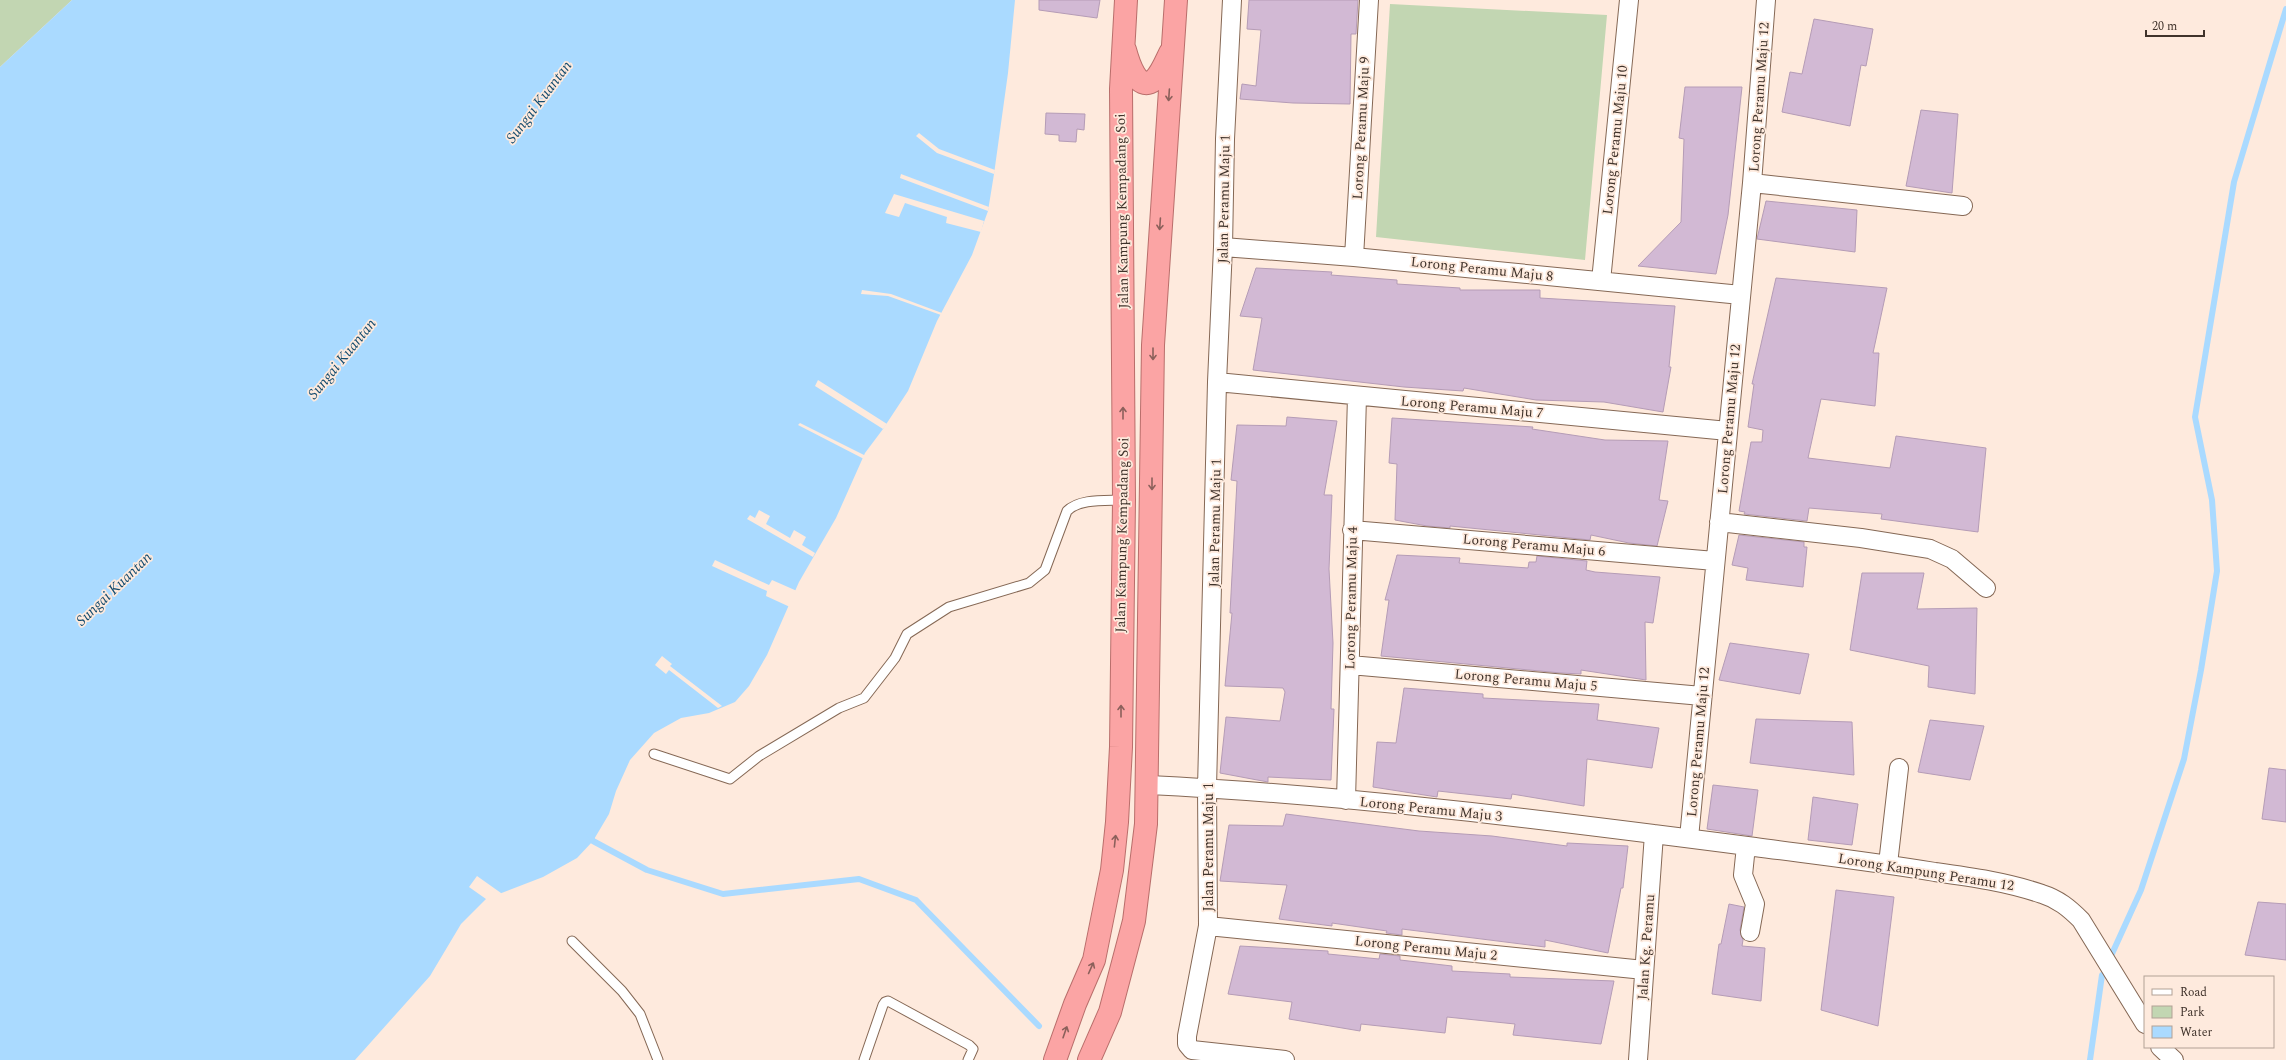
<svg xmlns="http://www.w3.org/2000/svg" width="2286" height="1060" viewBox="0 0 2286 1060" font-family="Spectral,serif">
<rect width="100%" height="100%" fill="#feeadd"/>
<path fill="#c2d6b2" d="M0 0H72L0 67Z
M1390 4 1607 15 1585 260 1376 237Z"/>
<path fill="#aadaff" d="M72 0H1015L1008 73 994 174 988 211 972 255 937 321 908 391 883 429 865 453 836 518 799 582 767 655 749 686 735 702 709 713 681 718 654 733 630 760 616 791 609 814 593 841 577 858 543 877 486 899 461 924 430 976 355 1060H0V67Z"/>
<path fill="#feeadd" d="M919 133 939 149 995 170 994 174 937 153 916 136Z
M901 174 989 207 988 211 900 178Z
M894 194 984 221 981 232 946 223 947 217 905 203 899 217 885 213Z
M862 290 891 294 942 313 941 315 888 296 861 294Z
M818 380 887 424 883 429 815 386Z
M800 423 866 456 864 459 798 425Z
M759 510 770 516 766 524 790 538 794 530 806 537 802 545 815 553 813 557 747 519 750 515 755 518Z
M715 560 769 585 772 580 797 591 790 607 766 596 767 591 712 566Z
M662 656 672 664 670 666 722 706 718 708 669 670 666 674 655 665Z
M477 876 501 893 502 894 488 901 486 899 469 887Z"/>
<g fill="none" stroke-linecap="round" stroke-linejoin="round">
<path stroke="#aadaff" stroke-width="6" d="M590 835 593 841 647 870 723 894 859 879 916 900 1039 1026
M2111 956 2141 890 2184 759 2201 670 2217 571 2212 500 2195 417 2234 182 2286 9
M2090 1060 2102 975"/>
</g>
<path fill="#d2b9d4" stroke="#b59cb6" d="M1039 0H1100L1097 18 1039 10Z
M1249 0H1358L1356 34H1351L1350 104 1293 103 1240 99 1242 84 1256 86 1261 30 1247 29Z
M1814 19 1873 29 1866 66 1861 65 1850 126 1782 112 1790 72 1802 74Z
M1685 87H1742L1728 215 1716 274 1638 266 1681 222 1684 139 1679 138Z
M1921 110 1958 114 1952 193 1906 186Z
M1046 113 1085 114 1084 130 1077 129 1076 142 1059 141V135L1045 134Z
M1766 201 1857 210 1855 252 1757 239Z
M1256 268 1332 272 1331 275 1397 280V284L1460 288V290H1540V298L1675 306 1669 367H1671L1663 412 1604 402 1536 400 1464 388 1463 391 1404 387 1253 370 1262 318 1240 316Z
M1776 278 1887 288 1873 353H1879L1875 406 1821 399 1808 458 1890 468 1896 436 1986 448 1978 532 1881 519 1882 514 1809 508 1807 521 1744 514 1745 512 1739 511 1751 442H1762L1763 430 1748 427 1754 384H1752Z
M1287 417 1337 421 1324 495H1332L1329 569 1333 643 1331 709H1334L1331 780 1268 777V782L1220 773 1226 717 1280 721 1285 692 1283 688 1225 686 1232 613H1230L1237 481 1231 480 1237 425 1286 426Z
M1392 418 1533 427 1532 429 1605 440 1668 441 1659 500 1668 501 1657 546 1629 543 1591 535 1590 540 1450 526V528L1427 526 1395 520 1397 464 1389 463Z
M1739 535 1804 542V547H1807L1803 587 1746 580 1748 568 1732 565Z
M1397 555 1460 558 1459 563 1528 568 1529 562H1536L1537 556 1587 561 1586 570 1595 572 1660 577 1653 623 1645 622 1646 680 1581 670V674L1561 673 1381 656 1389 600H1385Z
M1862 573H1924L1917 609 1977 608 1975 694 1928 687 1929 666 1850 650Z
M1730 643 1809 654 1800 694 1719 680Z
M1404 688 1483 694V698L1599 704 1597 720 1659 728 1652 768 1587 759 1584 806 1512 794 1511 799 1438 791 1437 797 1373 787 1377 742 1396 743Z
M1756 719 1852 722 1854 775 1750 763Z
M1930 720 1984 726 1970 780 1918 772Z
M2269 768 2286 770V822L2262 819Z
M1713 785 1758 790 1752 836 1707 829Z
M1813 797 1858 804 1852 845 1808 840Z
M1286 814 1419 831 1492 836 1567 846V843L1628 846 1623 888H1621L1608 953 1545 940V947L1402 929V935L1386 933 1387 931 1332 923V926L1279 919 1287 885 1220 881 1229 825 1283 826Z
M1836 890 1894 897 1878 1026 1821 1010Z
M2258 902 2286 904V960L2245 955Z
M1729 904 1744 907 1740 930 1743 940 1742 946 1765 948 1761 1001 1712 994 1719 944H1721Z
M1240 946 1328 951V954L1379 959 1380 954 1400 956V960L1452 966V971L1510 974V977L1614 981 1601 1044 1513 1035 1515 1024 1447 1017 1445 1033 1361 1024 1360 1031 1289 1019 1292 1002 1228 994Z"/>
<g fill="none" stroke-linecap="round" stroke-linejoin="round">
<defs>
<path id="service" d="M654 754 730 779 759 756 839 708 864 698 895 658 907 634 949 607 1029 583 1045 570 1067 511C1080 498 1106 501 1124 500
M572 941 622 991 640 1014 658 1060
M864 1060 883 1005 885 1002 888 1001 969 1045 973 1049 968 1060"/>
<path id="minor" d="M1232 0 1225 139 1223 247 1217 382 1207 788 1208 926 1187 1036V1044L1192 1050 1285 1060
M1752 183 1963 206
M1223 247 1354 257 1741 295
M1354 257 1369 0
M1601 281 1629 0
M1217 382 1728 431
M1719 522 1861 538 1930 549 1952 559 1986 588
M1352 530 1715 561
M1350 665 1702 696
M1149 785C1351 795 1554 821 1755 847 1815 855 1875 862 1935 872 1971 877 2007 882 2042 894 2058 899 2069 908 2081 920L2145 1024
M1346 800 1357 396
M1689 838 1752 183 1766 0
M1746 846 1743 875 1755 904 1750 932
M1888 864 1899 768
M1208 926 1644 970
M2160 1047 2174 1060
M1638 1060 1654 834"/>
<path id="trunk" d="M1125 50C1128 61 1137 93 1154 80 1161 74 1166 61 1170 53
M1055 1060 1075 1004 1094 960 1112 870 1117 822 1121 747 1124 500 1121 89 1126 0
M1089 1060 1110 1012 1134 921 1146 824 1153 345 1176 0"/>
</defs>
<use href="#service" stroke="#856855" stroke-width="11"/>
<use href="#minor" stroke="#856855" stroke-width="20"/>
<use href="#trunk" stroke="#b96e6b" stroke-width="24"/>
<use href="#service" stroke="#fff" stroke-width="9"/>
<use href="#minor" stroke="#fff" stroke-width="18"/>
<use href="#trunk" stroke="#fba4a4" stroke-width="22"/>
</g>
<defs><path id="oneway-shaft" d="M-6 0H5M1.5-3L5.5 0L1.5 3" fill="none" stroke-width="1.6" stroke-linecap="round" stroke-linejoin="round"/></defs>
<g stroke="#8b605b">
<use href="#oneway-shaft" transform="translate(1169 95) rotate(94)"/>
<use href="#oneway-shaft" transform="translate(1160 224) rotate(94)"/>
<use href="#oneway-shaft" transform="translate(1153 354) rotate(90)"/>
<use href="#oneway-shaft" transform="translate(1123 413) rotate(-90)"/>
<use href="#oneway-shaft" transform="translate(1152 484) rotate(90)"/>
<use href="#oneway-shaft" transform="translate(1121 711) rotate(-90)"/>
<use href="#oneway-shaft" transform="translate(1115 841) rotate(-84)"/>
<use href="#oneway-shaft" transform="translate(1091 968) rotate(-66)"/>
<use href="#oneway-shaft" transform="translate(1065 1032) rotate(-71)"/>
</g>
<g text-anchor="middle" dominant-baseline="central" stroke-width="3.5" stroke-linejoin="round" paint-order="stroke">
<g font-size="14" fill="#40332b" stroke="#feeadd">
<text transform="translate(1759 97) rotate(-86)">Lorong Peramu Maju 12</text>
<text transform="translate(1361 128) rotate(-87)">Lorong Peramu Maju 9</text>
<text transform="translate(1615 140) rotate(-84)">Lorong Peramu Maju 10</text>
<text transform="translate(1224 199) rotate(-89)">Jalan Peramu Maju 1</text>
<text transform="translate(1122 211) rotate(-91)">Jalan Kampung Kempadang Soi</text>
<text transform="translate(1482 269) rotate(6)">Lorong Peramu Maju 8</text>
<text transform="translate(1472 407) rotate(5)">Lorong Peramu Maju 7</text>
<text transform="translate(1729 419) rotate(-85)">Lorong Peramu Maju 12</text>
<text transform="translate(1215 523) rotate(-89)">Jalan Peramu Maju 1</text>
<text transform="translate(1122 535) rotate(-89)">Jalan Kampung Kempadang Soi</text>
<text transform="translate(1534 545) rotate(5)">Lorong Peramu Maju 6</text>
<text transform="translate(1351 598) rotate(-89)">Lorong Peramu Maju 4</text>
<text transform="translate(1526 680) rotate(5)">Lorong Peramu Maju 5</text>
<text transform="translate(1698 742) rotate(-85)">Lorong Peramu Maju 12</text>
<text transform="translate(1431 809) rotate(6)">Lorong Peramu Maju 3</text>
<text transform="translate(1208 847) rotate(-90)">Jalan Peramu Maju 1</text>
<text transform="translate(1926 872) rotate(9)">Lorong Kampung Peramu 12</text>
<text transform="translate(1646 947) rotate(-86)">Jalan Kg. Peramu</text>
<text transform="translate(1426 948) rotate(6)">Lorong Peramu Maju 2</text>
</g>
<g font-size="15" font-style="italic" fill="#144c6f" stroke="#feeadd">
<text transform="translate(539 102) rotate(-53)">Sungai Kuantan</text>
<text transform="translate(342 359) rotate(-51)">Sungai Kuantan</text>
<text transform="translate(114 589) rotate(-44)">Sungai Kuantan</text>
</g>
</g>
<rect x="2144" y="976" width="130" height="72" fill="#feeadd" stroke="#b2a196"/>
<rect x="2152" y="989" width="20" height="6" fill="#ffffff" stroke="#b2a196"/>
<text x="2180" y="996" font-size="12" fill="#40332b">Road</text>
<rect x="2152" y="1006" width="20" height="12" fill="#c2d6b2" stroke="#b2a196"/>
<text x="2180" y="1016" font-size="12" fill="#40332b">Park</text>
<rect x="2152" y="1026" width="20" height="12" fill="#aadaff" stroke="#b2a196"/>
<text x="2180" y="1036" font-size="12" fill="#40332b">Water</text>
<path d="M2146 30v6h58v-6" fill="none" stroke="#40332b" stroke-width="2"/>
<text x="2152" y="30" font-size="12" fill="#40332b" stroke="#feeadd" stroke-width="3" paint-order="stroke">20 m</text>
</svg>
